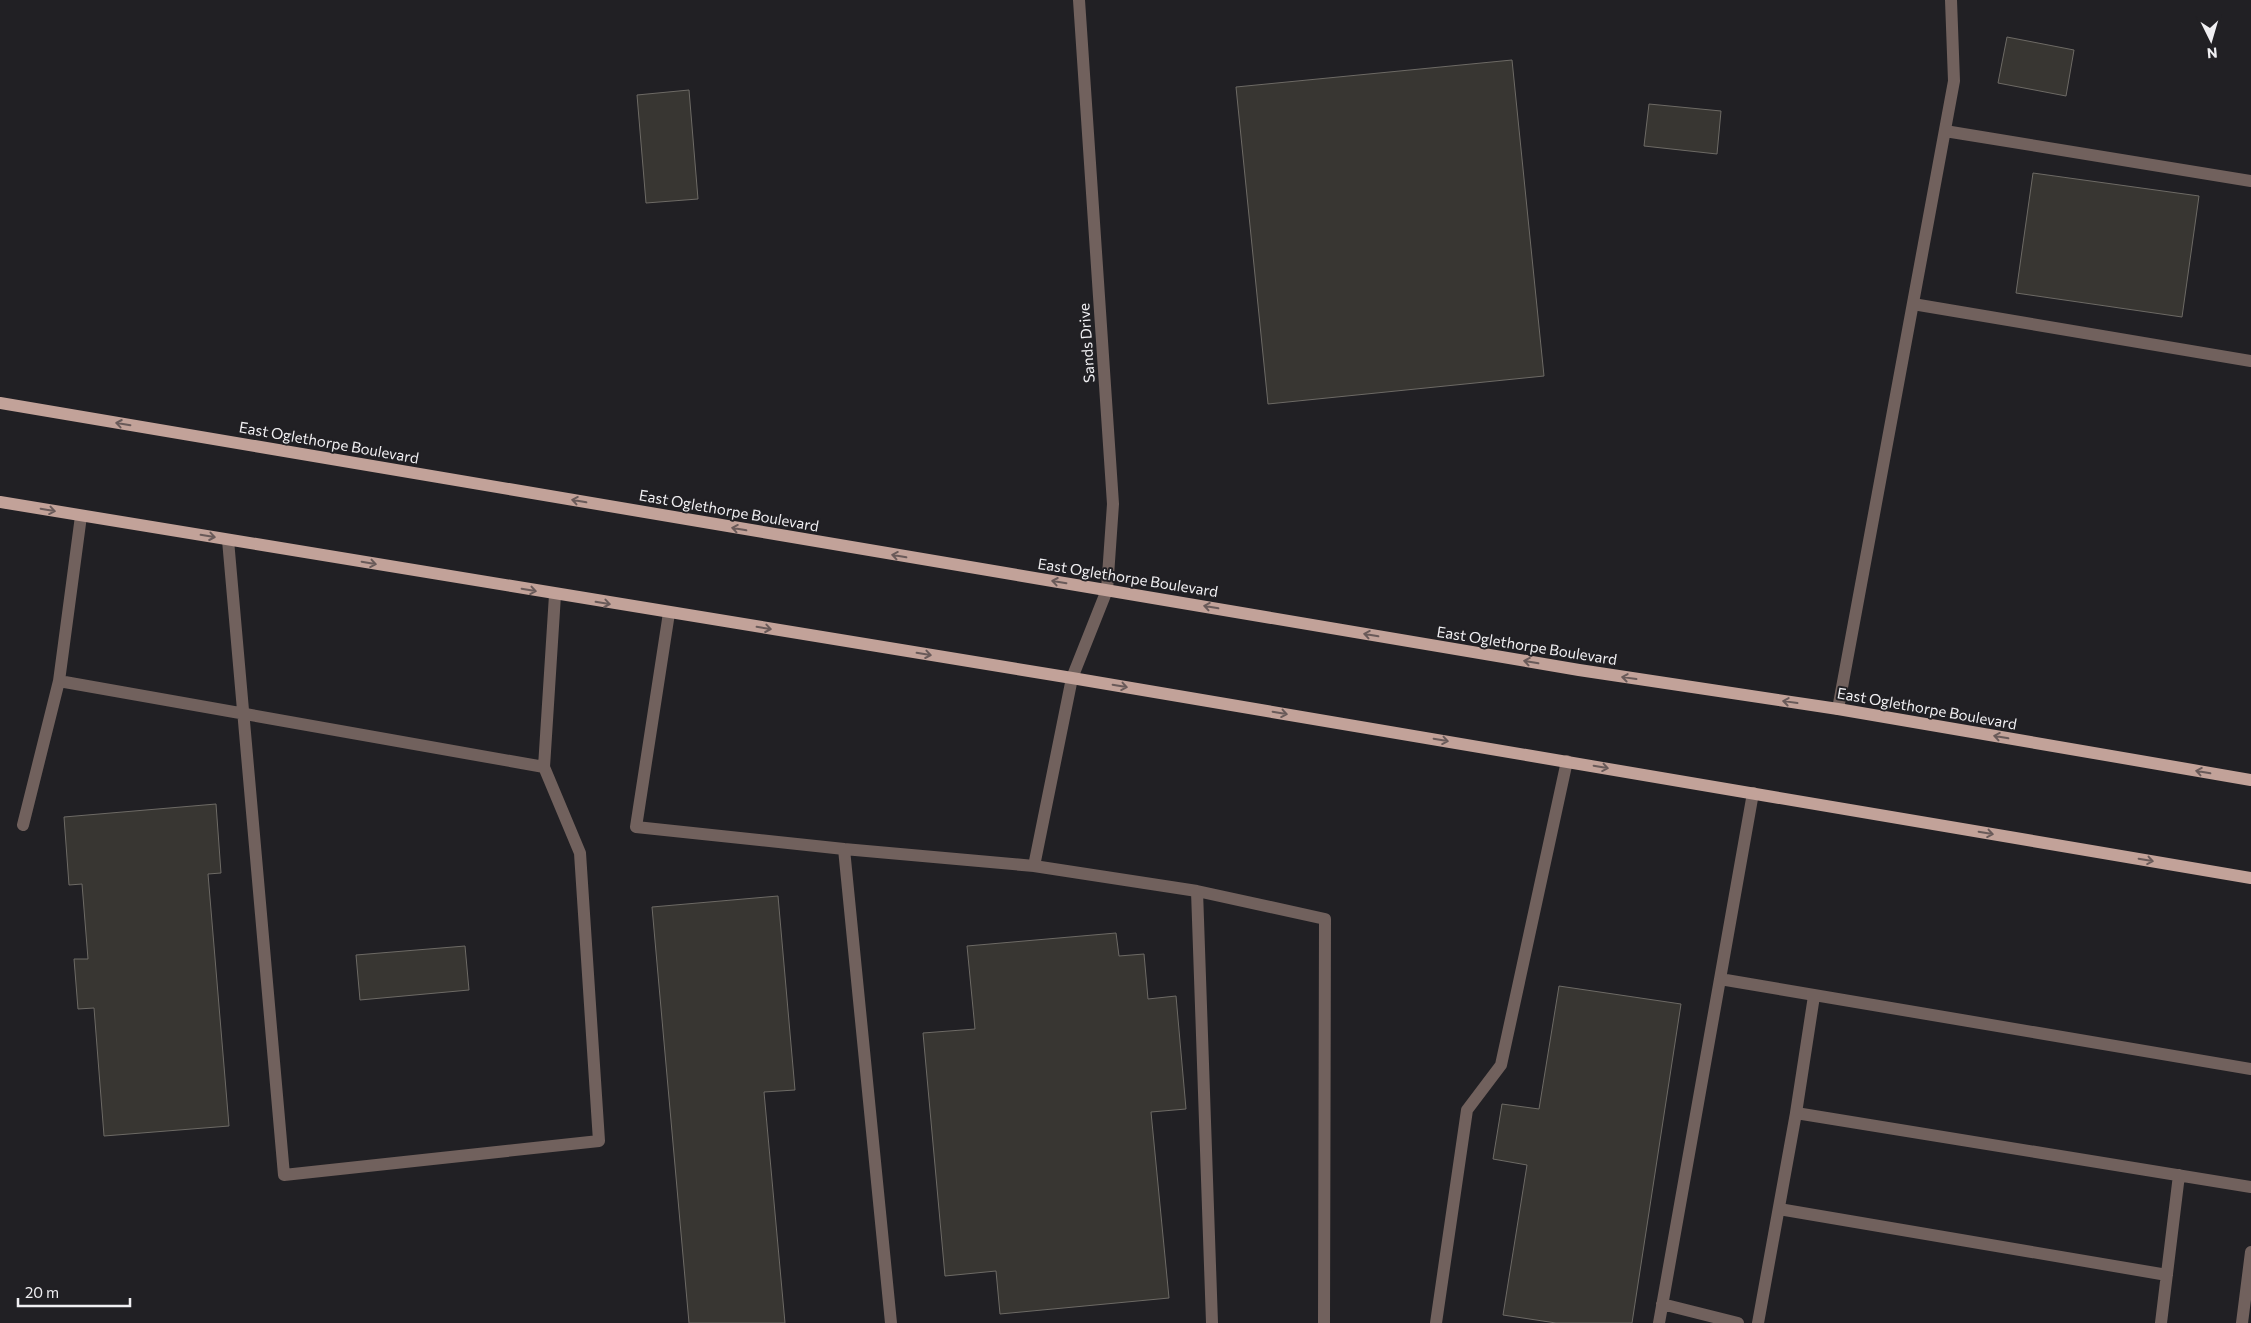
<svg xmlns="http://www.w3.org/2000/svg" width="2251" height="1323" viewBox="0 0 2251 1323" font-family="Commissioner,sans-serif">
<rect width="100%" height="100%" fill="#212024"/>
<path fill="#383632" stroke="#6d6a65" d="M2007 37 2074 50 2066 96 1998 83Z
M1512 60 1544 376 1268 404 1236 87Z
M689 90 698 199 646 203 637 95Z
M1649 104 1721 111 1717 154 1644 146Z
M2033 173 2199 196 2182 317 2016 293Z
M216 804 221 873 208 874 229 1126 104 1136 94 1008 78 1009 74 959H88L82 884 69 885 64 817Z
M778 896 795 1090 764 1092 785 1323H689L652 907Z
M1116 933 1119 956 1144 954 1148 999 1176 996 1186 1109 1151 1112 1169 1298 1000 1314 996 1271 945 1276 923 1033 975 1029 967 946Z
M465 946 469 990 360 1000 356 955Z
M1559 986 1681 1004 1632 1323H1556L1503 1315 1527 1165 1493 1159 1502 1104 1539 1109Z"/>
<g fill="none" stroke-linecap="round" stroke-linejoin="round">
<path stroke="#71615d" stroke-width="12" d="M1945 131 2251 181
M1913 304 2251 361
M228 540 284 1175 599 1141 580 853 544 767 555 595
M669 613 636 827 844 849
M59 681 544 767
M1838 709 1954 81 1951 0
M23 825 59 681 81 516
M1034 866 1072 678
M1197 891 1212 1323
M1720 979 2251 1069
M1814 996 1796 1113 2251 1187
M1779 1209 2167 1275
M1662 1304 1738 1323
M891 1323 844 849 1034 866 1197 891 1325 919 1324 1323
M1436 1323 1467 1110 1501 1065 1567 761
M1659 1323 1753 793
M1758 1323 1796 1113
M2161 1323 2179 1175
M2242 1323 2251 1252"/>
<path stroke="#71615d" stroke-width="12" d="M1072 678 1107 590 1113 504 1079 0"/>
<path stroke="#c2a299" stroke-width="12" d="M0 403 1579 670 1838 709 2251 780
M0 502 1072 678 2251 878"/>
</g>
<defs><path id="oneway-shaft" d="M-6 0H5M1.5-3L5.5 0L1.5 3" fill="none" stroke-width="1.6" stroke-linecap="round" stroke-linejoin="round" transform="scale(1.25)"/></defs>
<g stroke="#695a59">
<use href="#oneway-shaft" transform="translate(123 424) rotate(-171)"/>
<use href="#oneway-shaft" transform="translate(579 501) rotate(-170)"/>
<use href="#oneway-shaft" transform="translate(48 510) rotate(10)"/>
<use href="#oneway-shaft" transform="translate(739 529) rotate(-170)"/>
<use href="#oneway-shaft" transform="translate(208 536) rotate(9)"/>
<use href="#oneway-shaft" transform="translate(899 556) rotate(-170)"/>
<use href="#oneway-shaft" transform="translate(369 563) rotate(10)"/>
<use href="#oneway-shaft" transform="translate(1059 582) rotate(-171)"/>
<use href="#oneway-shaft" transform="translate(529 590) rotate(10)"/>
<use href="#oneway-shaft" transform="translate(603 603) rotate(9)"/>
<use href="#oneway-shaft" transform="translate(1211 607) rotate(-170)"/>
<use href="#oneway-shaft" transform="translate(764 628) rotate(9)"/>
<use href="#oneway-shaft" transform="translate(1371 635) rotate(-170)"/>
<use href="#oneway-shaft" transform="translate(924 654) rotate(9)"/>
<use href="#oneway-shaft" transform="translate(1531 662) rotate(-170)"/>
<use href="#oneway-shaft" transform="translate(1629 678) rotate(-172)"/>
<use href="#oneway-shaft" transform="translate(1120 686) rotate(10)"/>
<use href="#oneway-shaft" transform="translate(1790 702) rotate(-172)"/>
<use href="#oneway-shaft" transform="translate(1280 713) rotate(10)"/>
<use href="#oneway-shaft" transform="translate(2001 737) rotate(-170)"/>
<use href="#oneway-shaft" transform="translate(1441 740) rotate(10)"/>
<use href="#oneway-shaft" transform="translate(1601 767) rotate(10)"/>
<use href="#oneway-shaft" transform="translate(2203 772) rotate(-170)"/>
<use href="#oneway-shaft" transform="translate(1986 833) rotate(10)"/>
<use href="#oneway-shaft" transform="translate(2146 860) rotate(10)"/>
</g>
<g text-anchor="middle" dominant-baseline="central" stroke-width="4" stroke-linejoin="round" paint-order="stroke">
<g font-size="15" fill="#f0eff2" stroke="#212024">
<text transform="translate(1086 343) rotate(-94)">Sands Drive</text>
<text transform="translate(329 442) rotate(10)">East Oglethorpe Boulevard</text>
<text transform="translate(729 510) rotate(10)">East Oglethorpe Boulevard</text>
<text transform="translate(1128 577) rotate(9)">East Oglethorpe Boulevard</text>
<text transform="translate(1527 645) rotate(9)">East Oglethorpe Boulevard</text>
<text transform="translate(1927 708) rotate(10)">East Oglethorpe Boulevard</text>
</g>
</g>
<g transform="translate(2211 40) rotate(175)" stroke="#212024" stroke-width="4" paint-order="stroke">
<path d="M0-4L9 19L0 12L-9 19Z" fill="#f0eff2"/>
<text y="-8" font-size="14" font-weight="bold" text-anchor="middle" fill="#f0eff2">N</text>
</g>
<path d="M18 1298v8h112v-8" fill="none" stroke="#f0eff2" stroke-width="2.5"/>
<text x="25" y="1298" font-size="15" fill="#f0eff2" stroke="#212024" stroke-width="4" paint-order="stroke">20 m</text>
</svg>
